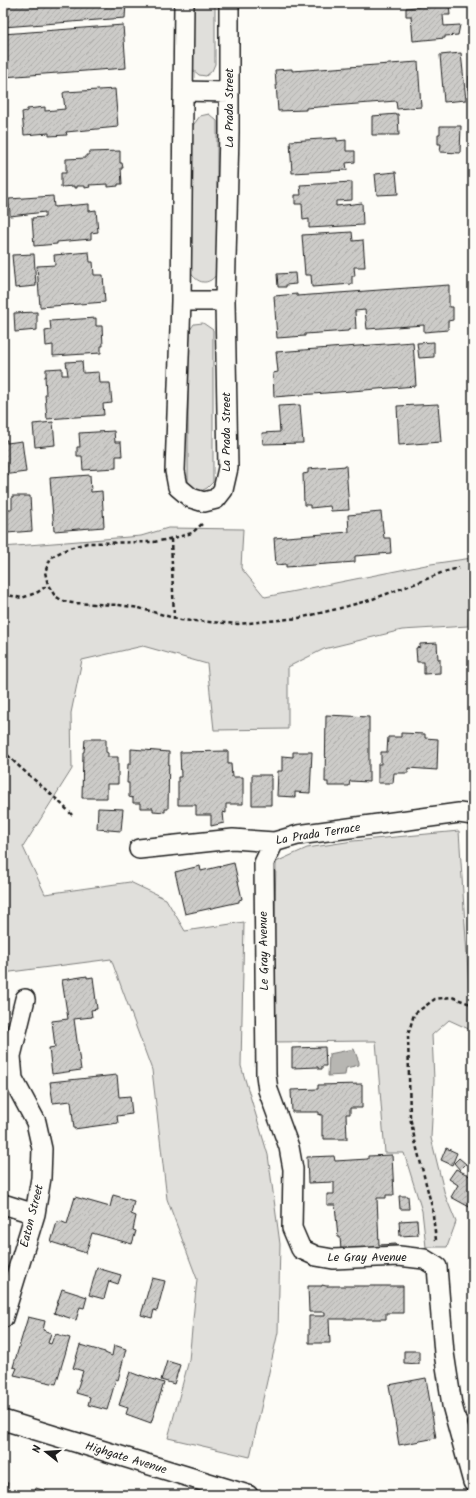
<svg xmlns="http://www.w3.org/2000/svg" width="476" height="1498" viewBox="0 0 476 1498" font-family="Kalam,sans-serif">
<defs>
<pattern id="building-hatch" width="6" height="6" patternUnits="userSpaceOnUse"><rect width="6" height="6" fill="#cccbc8"/><path d="M-1 1l2-2M0 6l6-6M5 7l2-2" fill="none" stroke="#afaeab"/></pattern>
</defs>
<rect width="100%" height="100%" fill="#fdfcf7"/>
<filter id="ink" filterUnits="userSpaceOnUse"><feTurbulence type="fractalNoise" baseFrequency=".025" numOctaves="2"/><feDisplacementMap in="SourceGraphic" scale="8" xChannelSelector="R" yChannelSelector="G"/><feConvolveMatrix kernelMatrix="1 2 1 2 8 2 1 2 1" color-interpolation-filters="sRGB"/></filter>
<g filter="url(#ink)">
<path fill="#e0dfdb" stroke="#7e7e7c" d="M192 3H215V64L212 71 206 76 199 75 192 69Z
M209 114 217 121V274C208 286 198 284 190 272L191 128 200 116Z
M203 323 213 330V482L207 488 199 492 194 490 188 482V333L194 324Z
M168 528 243 529 241 568 265 597 431 564 472 558 468 626 402 630 324 649 288 667V729L214 730 207 664 143 646 82 660 71 713 72 769 23 847 45 894 130 882 166 899 185 931 244 922 241 1066 268 1155 280 1244 278 1332 250 1457 168 1438 189 1360 197 1279 167 1199 152 1070 111 959 3 973V547L141 536Z
M459 831 469 987 473 988V1031L449 1020 432 1035 434 1080 431 1138 445 1195 456 1222 447 1247H426L422 1211 404 1153H385L376 1041 272 1042 276 862 307 848 353 841Z"/>
<path fill="#b7b6b2" stroke="#797876" d="M354 1049 359 1062V1065L346 1068 345 1075 328 1076 329 1054Z"/>
<path fill="url(#building-hatch)" stroke="#1c1c1c" d="M3 3H126L125 18 3 27Z
M277 3H328L278 7Z
M443 4V6L449 5 450 15H443L444 26 460 25 458 35 445 36V38L413 41 411 16H406V8Z
M123 25 126 68 3 77V34Z
M461 53 466 100 444 102 440 55Z
M418 62 421 107 397 109 396 101 306 108V110L278 111 275 70 292 69V71Z
M469 76H473V92H469Z
M115 89 118 127 66 132 67 135 49 136V133L24 135 22 112 27 111V109L45 107V111L65 109 63 93 65 92Z
M398 114 399 135H372V116Z
M440 126H461L460 153 440 152 441 144H438V134H440Z
M337 138V141L346 140V151H355V162L346 163 347 170 292 173 290 141Z
M120 151V163H122L123 168H121L122 184H118V186L108 187V184L89 185 90 187 85 188V186H77V188H74V186L61 187V173H66V159L86 158V155H89V152Z
M396 172 398 194 377 195 375 174Z
M352 182V200L336 201V206L362 203 363 225 309 228V219L303 220 302 204H295V195H301L300 185Z
M53 196 54 207 89 204V211L96 210 98 232 91 233V239L57 242V244L34 246 32 218 45 217V212L10 216 9 199Z
M352 232 353 241 363 240 365 267H354L355 276H352V284L312 287 311 275H305L302 235Z
M89 252 90 262H93L94 275H103L105 302 40 307 37 266 55 265 54 255Z
M34 254 36 286 15 288 12 255Z
M295 273 296 284 286 285V287H278L277 274Z
M449 285V307H453V320L448 321V330L424 332V325L367 329 365 310 355 311 356 329 348 330V331L305 334V336L277 338 274 296 297 294V296Z
M37 312V330L15 332 14 313Z
M96 318V326H102L103 346H101V353L53 356V345L46 346 45 331 51 330 50 321Z
M413 342 416 386 274 397 273 373 278 372 276 352Z
M434 342V357L419 358 417 343Z
M82 361 83 373 99 372 100 383H110L112 403 103 404 104 415 47 419 45 395H46L45 376H46V369L62 368V375H68L66 362Z
M438 404 441 442 399 445 397 406Z
M300 405 303 443 263 444 262 433 280 432 278 406Z
M53 422 55 445 35 447 33 424Z
M114 431 115 442H121L122 456H116V468L83 470 82 456H77V447H80L79 433Z
M3 440H7V443L22 441 26 472 3 475Z
M346 466 349 510 331 511 330 506 310 508V505H304L303 474 308 473V469Z
M90 475 91 492 102 491 104 527 54 531 50 478Z
M12 496H30L32 531 7 533 6 509H12Z
M381 512 384 538H390L391 553 355 556V562L286 567V564L276 565 274 538 349 532 348 515Z
M437 643 438 659H440V673L424 674V662H417L416 648 420 647V644Z
M326 715 369 717V782L350 781 349 786H328V782H325Z
M401 733 425 734V738L438 739 437 770 408 768V773H394L393 783H378V764H381V752H387L388 737H401Z
M85 739H106V752L108 753V757H118V784H107V798H82L83 752H84Z
M131 749 169 752 168 809H165V812L153 811V808H140V803H133V798L129 797V783H127L128 764H131Z
M228 751V764H231L232 777H243V804H226V813L223 812 224 823 211 826V815H196V805H178V777H181L180 752Z
M293 752H312L310 793 295 792V797L277 796 278 771H282V756L293 757Z
M252 775H271V805H252Z
M98 808 123 809 121 831 97 829Z
M234 863 242 899 239 900V902L185 914 175 872 200 866 201 871Z
M87 976V978L93 977 97 1009 91 1010 92 1017 74 1019 81 1070 52 1074 49 1048 55 1047 52 1021 68 1019 62 980Z
M325 1047 326 1066H322V1069H318V1067L292 1068V1048Z
M117 1075 119 1097 130 1096 132 1114 117 1116 118 1123 74 1129 71 1101 53 1103 50 1082Z
M362 1084V1108H350V1114H346L347 1139H324V1135L322 1136V1114L319 1115V1112H292L291 1090 318 1089V1085Z
M446 1148 457 1153 452 1165 441 1160Z
M392 1155 394 1195H386V1198H377L379 1245 396 1244V1254L341 1250 340 1237H338L335 1205H327V1194H334V1182L308 1183 307 1157 334 1156 335 1161 368 1159V1156Z
M459 1158 466 1164 460 1170 454 1163Z
M456 1169 470 1176V1175L473 1177V1209L451 1197 458 1185 449 1179Z
M113 1195 134 1201 131 1214 136 1216 133 1230 136 1231 132 1244 92 1233 86 1253 51 1242 57 1222H59L60 1221 67 1224 75 1197 110 1207Z
M399 1196H408L409 1209H400Z
M417 1220 418 1235 400 1236 399 1221Z
M97 1268 121 1275 118 1284 109 1281 104 1299 89 1295Z
M152 1278 165 1281 157 1311 154 1310 152 1318 141 1315Z
M322 1285 326 1286H403V1313H386V1319H329L330 1343H309V1316H325V1312H309L308 1286H322Z
M62 1289 87 1297 84 1308 80 1307 76 1320 54 1313Z
M28 1317 45 1321 43 1330 51 1333 48 1343 51 1344 54 1336H55L56 1334 70 1338 56 1384 14 1375 17 1368 13 1367Z
M80 1345 105 1352V1353L112 1356 114 1345 126 1349 118 1380 116 1379 107 1410 88 1405 90 1397 76 1393 83 1371 73 1368Z
M404 1351H419V1364L404 1363Z
M167 1361 180 1365 174 1384 161 1380Z
M130 1372 140 1376V1375L164 1383 151 1423 126 1414 128 1408 119 1405Z
M426 1378 436 1438 399 1445 389 1385Z
M3 1482 8 1483 5 1495H3Z
M36 1488 56 1494 55 1495H34Z"/>
<g fill="none" stroke-linecap="round" stroke-linejoin="round">
<defs>
<path id="minor" d="M184 3 181 301 175 471 178 487 191 498 204 502 216 499 223 490 228 468 225 301 229 132V3
M183 91 229 92
M181 301H225
M274 842 264 863 266 1075 268 1090 289 1147 293 1169 292 1228 301 1249 316 1256 333 1259 399 1256 424 1259 437 1267 444 1353 452 1405 473 1482
M139 849 233 839 274 842 298 835 459 813 473 815
M3 1204 35 1214
M3 1318 35 1214 41 1178 42 1149 36 1122 13 1079 11 1056 25 999
M3 1420 248 1495"/>
</defs>
<use href="#minor" stroke="#1c1c1c" stroke-width="22"/>
<path stroke="#1c1c1c" stroke-width="2.5" stroke-dasharray="4 3" stroke-linecap="butt" d="M202 524 192 533 174 538 154 542 87 543 69 548 51 557 45 572 48 585 55 596 63 601 72 603 119 605 139 608 181 620 238 624 299 618 337 609 370 600 422 581 443 572 459 568
M171 539 174 618
M3 594 22 598 38 592 48 585
M3 750C24 774 51 791 72 815
M436 1240 432 1207 415 1141 410 1117 408 1035 414 1014 435 999 452 997 473 1005"/>
<use href="#minor" stroke="#fdfcf7" stroke-width="19"/>
</g>
</g>
<g text-anchor="middle" dominant-baseline="central" stroke-width="3" stroke-linejoin="round" paint-order="stroke">
<g font-size="12" fill="#1c1c1c" stroke="#fdfcf7">
<text transform="translate(229 108) rotate(-90)">La Prada Street</text>
<text transform="translate(226 432) rotate(-90)">La Prada Street</text>
<text transform="translate(318 834) rotate(-9)">La Prada Terrace</text>
<text transform="translate(264 951) rotate(-91)">Le Gray Avenue</text>
<text transform="translate(32 1216) rotate(-76)">Eaton Street</text>
<text x="367" y="1257">Le Gray Avenue</text>
<text transform="translate(126 1458) rotate(17)">Highgate Avenue</text>
</g>
</g>
<rect width="476" height="1498" fill="none" stroke="#fdfcf7" stroke-width="16"/>
<rect x="8" y="8" width="460" height="1482" fill="none" stroke="#1c1c1c" stroke-width="1.5" filter="url(#ink)"/>
<g transform="translate(46 1452) rotate(287)" stroke="#fdfcf7" stroke-width="3" paint-order="stroke">
<path d="M0-3L7 15L0 10L-7 15Z" fill="#1c1c1c"/>
<text y="-6" font-size="11" font-weight="bold" text-anchor="middle" fill="#1c1c1c">N</text>
</g>
</svg>
